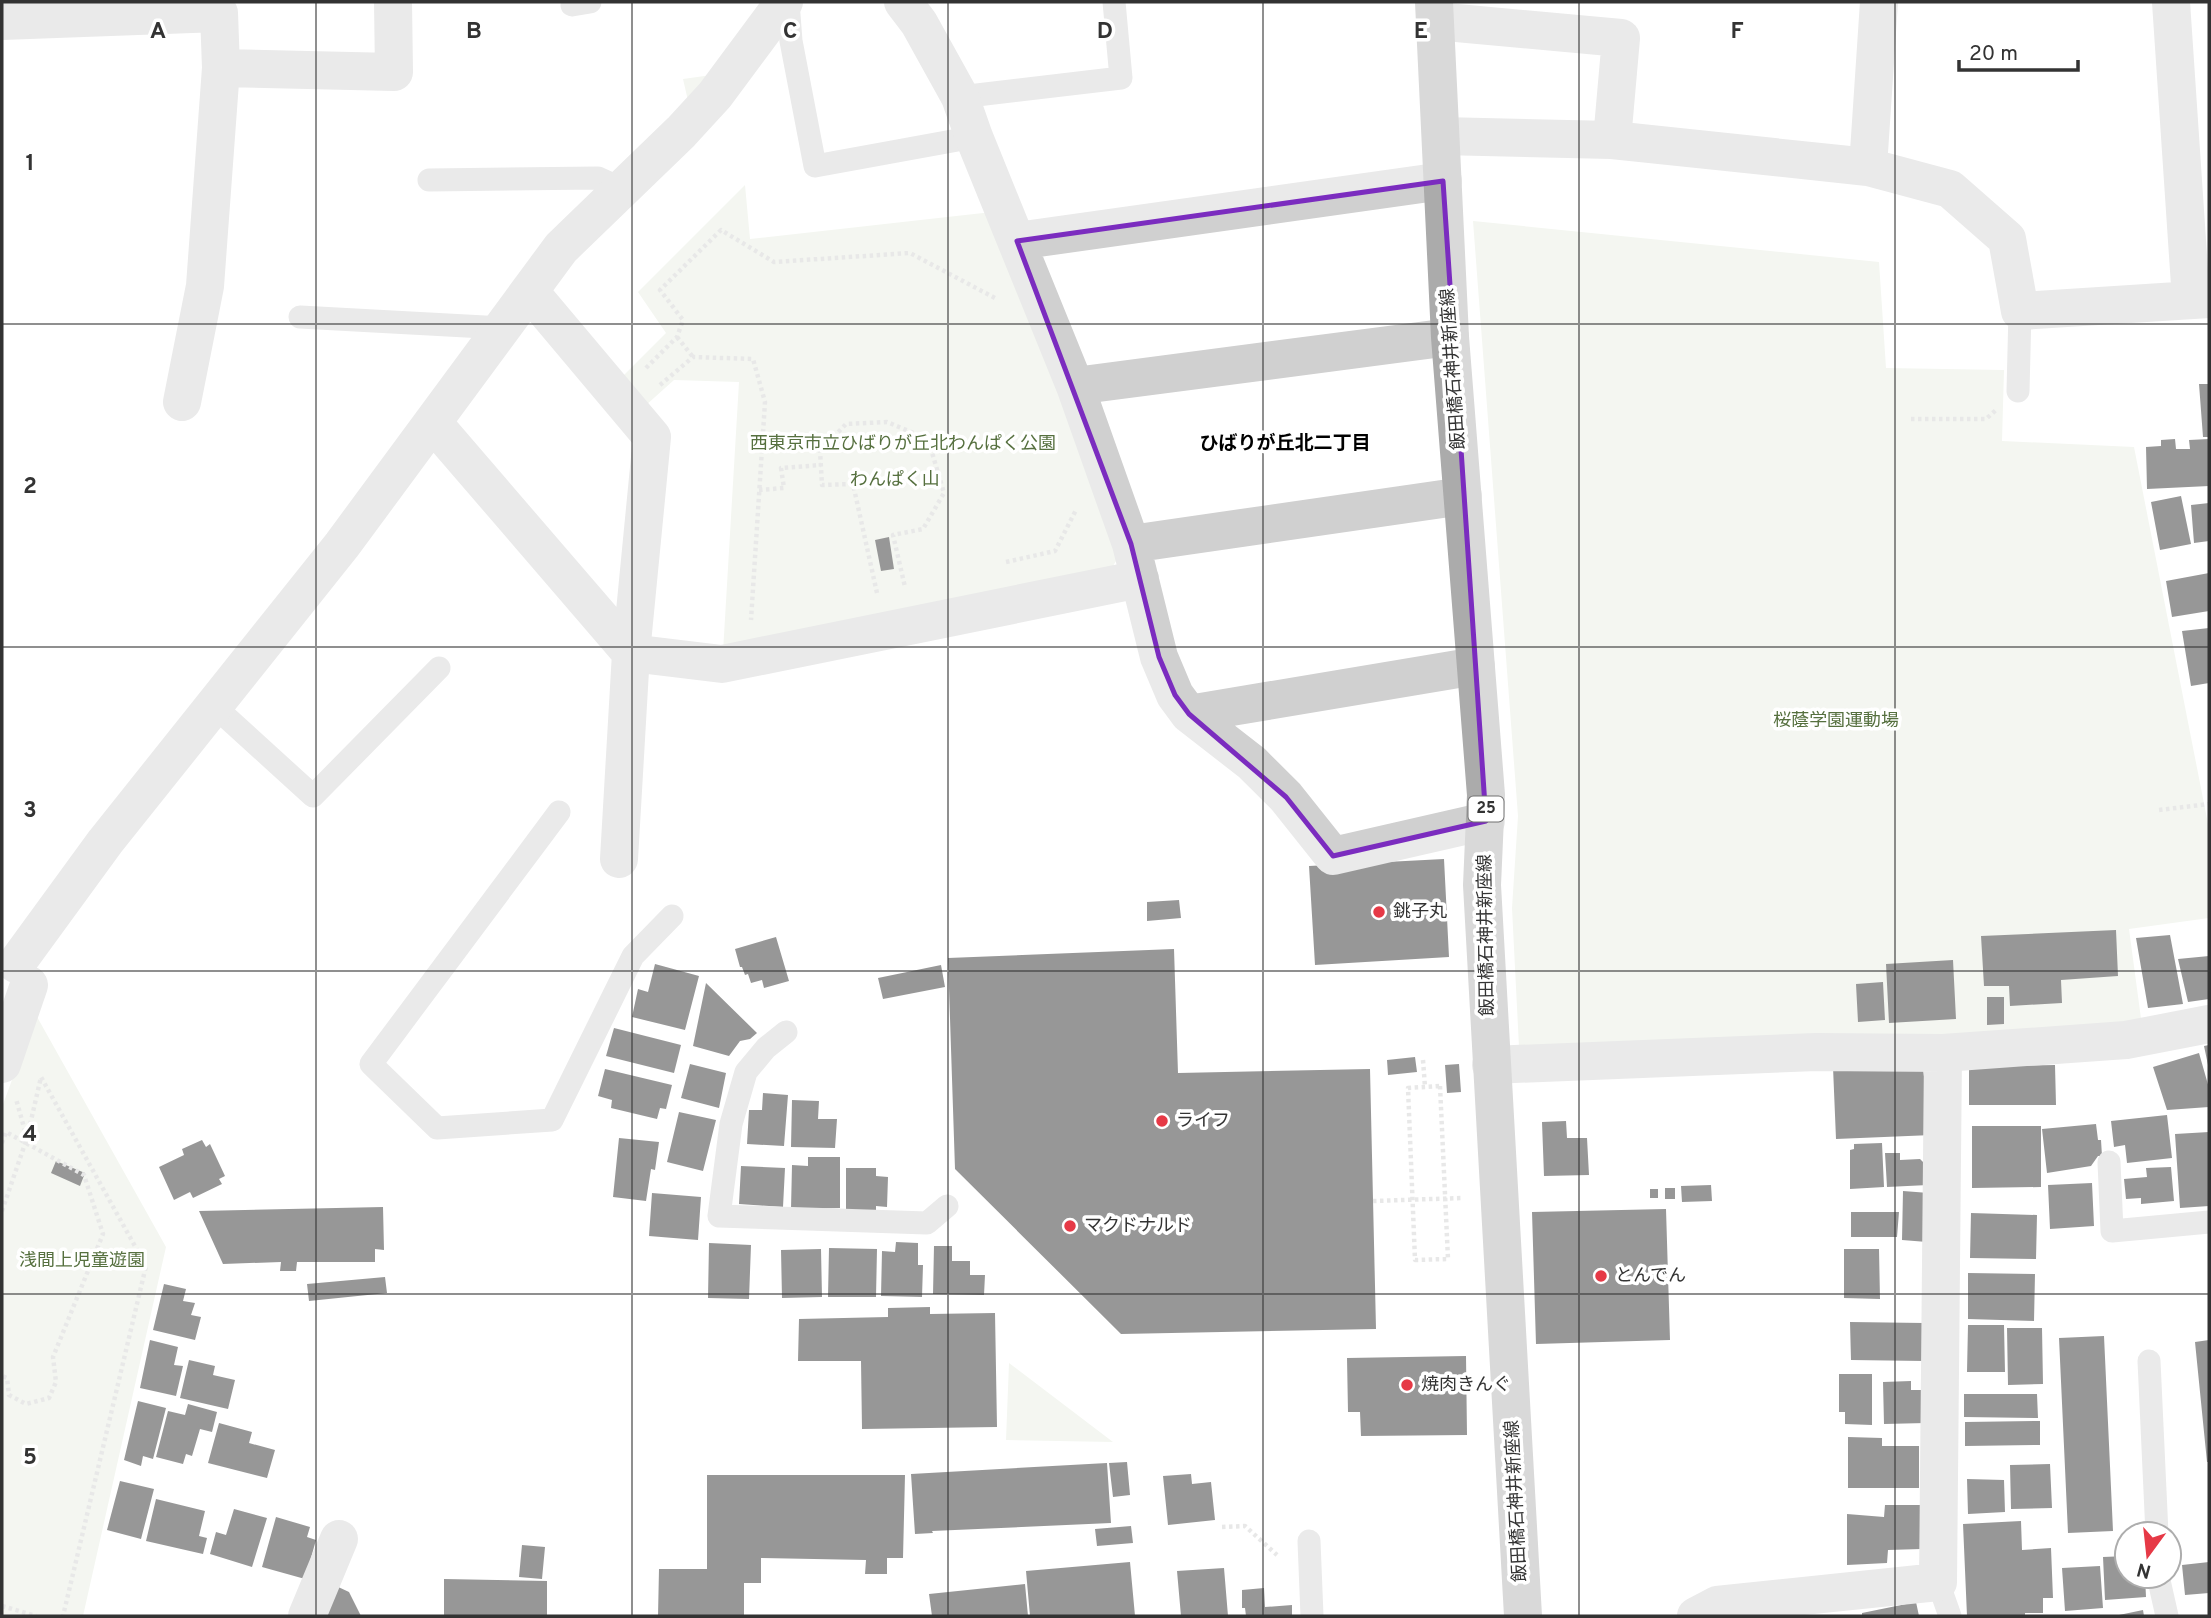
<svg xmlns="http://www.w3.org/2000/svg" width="2211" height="1618" viewBox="0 0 2211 1618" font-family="Overpass,'Noto Sans JP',sans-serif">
<rect width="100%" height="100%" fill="#fff"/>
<path fill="#e6ecdf" d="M726 73 692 118 683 79Z
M745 185 750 239 992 212 1121 553 1108 574 723 652 739 382 674 380 645 406 618 381 666 333 638 292Z
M1473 221 1879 262 1886 368 2004 370 2002 441 2134 447 2209 829V918L2129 929 2142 1026 1940 1044 1519 1047 1512 908 1518 816Z
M36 1015 166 1247 83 1616H2V1107Z
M1009 1363 1113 1442 1006 1440Z"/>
<path fill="#1a1a1a" d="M2199 384H2209V437H2203Z
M2175 439 2176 449H2190L2189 440 2209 439V486L2147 489 2146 447 2161 446V440Z
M2181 496 2191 544 2160 550 2151 502Z
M2209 503V541L2194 543 2191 505Z
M889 537 894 569 881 571 875 540Z
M2209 573V611L2172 617 2166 581Z
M2209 628V683L2191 686 2182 631Z
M1444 859 1449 957 1315 965 1309 866Z
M1179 900 1181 918 1147 921V902Z
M2116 930 2118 976 2061 980 2062 1003 2010 1006 2009 986H1984L1981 936Z
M2170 935 2183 1004 2148 1008 2136 938Z
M776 937 789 981 764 988 762 980 751 983 748 974 745 975 742 967H740L735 949Z
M1174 949 1178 1073 1370 1069 1376 1329 1121 1334 955 1169 948 958Z
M2209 956V999L2188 1002 2178 959Z
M1953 960 1956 1019 1889 1023 1886 964Z
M655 964 699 976 685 1030 632 1017 638 989 648 992Z
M941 965 945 987 883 999 878 978Z
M1883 982 1885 1020 1858 1022 1856 984Z
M706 983 757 1033 750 1039 740 1041 729 1056 693 1046Z
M1987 997H2004V1024L1987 1025Z
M614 1028 681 1045 674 1073 606 1056Z
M2209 1045V1065H2208L2204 1046Z
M2199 1053 2209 1088V1107L2167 1110 2153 1067Z
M1415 1057 1417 1072 1388 1075 1387 1060Z
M1922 1062 1932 1135 1836 1139 1833 1067Z
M690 1064 726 1073 719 1108 681 1098Z
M1459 1064 1461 1092 1447 1093 1445 1065Z
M2055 1065 2056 1105H1969V1067Z
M605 1069 672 1085 666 1109 660 1108 657 1119 611 1108 612 1100 598 1096Z
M763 1093 788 1095 784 1146 747 1144 749 1110H762Z
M792 1100 819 1101 818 1119H837L835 1148 791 1147Z
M679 1112 716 1120 703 1171 667 1162Z
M2167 1115 2172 1158 2127 1163 2125 1145 2114 1147 2111 1121Z
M1566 1121 1567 1138H1587L1589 1175 1544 1176 1542 1122Z
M2096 1124 2098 1140H2101L2102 1156H2098L2091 1166 2047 1173 2042 1129Z
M1972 1126H2041V1187L1972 1188Z
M2209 1132V1206L2180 1208 2175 1134Z
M619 1138 659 1142 655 1170 651 1169 646 1201 613 1197Z
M202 1140 206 1147 210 1144 225 1176 219 1179 222 1184 193 1198 190 1192 174 1200 159 1167 184 1155 182 1149Z
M1882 1143 1884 1187 1850 1189V1150L1854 1149V1144Z
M1885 1153H1900V1160L1920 1159 1924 1163 1928 1185 1887 1187Z
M808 1157H840V1208L791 1209 792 1165 808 1166Z
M56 1161 85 1173 80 1186 51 1173Z
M741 1166 785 1168 783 1207 739 1204Z
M2171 1167 2174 1201 2141 1204V1198L2126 1199 2124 1179 2147 1177 2146 1168Z
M846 1168H876V1176L888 1177 887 1207 876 1206V1210H846Z
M2092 1183 2094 1226 2050 1229 2048 1185Z
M1711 1185 1712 1201 1682 1202 1681 1186Z
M1665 1188H1675V1199H1665Z
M1650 1189H1658V1198H1650Z
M1903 1191 1929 1193 1927 1242 1902 1240Z
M652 1193 701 1197 698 1240 649 1236Z
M383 1207 384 1250 375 1249V1262H297L296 1271H280L281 1262 223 1264 199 1211Z
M1666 1209 1670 1340 1536 1344 1532 1212Z
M1851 1212H1899L1897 1237H1851Z
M1971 1213 2037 1215 2036 1259 1970 1258Z
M896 1242 918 1243V1265H923L922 1297 881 1296 882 1251 895 1252Z
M709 1243 751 1245 749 1299 708 1298Z
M934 1246H952V1261H970V1275H985L984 1295 933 1294Z
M829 1248 877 1249 876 1297H828Z
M821 1249 822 1297 782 1298 781 1250Z
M1844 1249H1879L1880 1299 1844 1298Z
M1968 1273 2035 1274 2034 1321 1968 1319Z
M385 1277 387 1293 309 1301 307 1284Z
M164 1284 186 1289 183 1301 195 1303 191 1315 201 1317 195 1340 153 1330Z
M930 1307V1314L995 1313 997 1427 862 1429 861 1361H798L799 1319 888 1317V1308Z
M1850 1322 1924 1323V1361L1851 1360Z
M1968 1325H2004L2005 1372H1967Z
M2007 1328H2042L2043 1384 2008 1385Z
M2104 1336 2113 1531 2068 1533 2059 1338Z
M150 1340 178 1347 174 1365 183 1366 176 1396 140 1388Z
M2209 1340V1462H2207L2195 1342Z
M1466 1356 1467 1435 1361 1436 1360 1412H1348L1347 1358Z
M189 1360 215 1366 213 1375 235 1380 228 1409 180 1398Z
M1839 1374H1872V1425L1845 1424V1412H1839Z
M1911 1381V1390H1925L1926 1423 1884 1424 1883 1382Z
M1964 1394H2037L2038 1418 1964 1417Z
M138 1401 166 1408 153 1459 143 1456 141 1466 124 1460Z
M188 1404 217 1412 212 1432 200 1429 192 1456 186 1454 183 1464 156 1457 168 1411 185 1415Z
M2040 1421V1445L1965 1446V1422Z
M219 1423 252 1432 249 1443 275 1450 267 1478 208 1463Z
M1848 1437 1882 1438V1446H1919V1488H1848Z
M1127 1462 1130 1495 1113 1497 1109 1463Z
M1107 1463 1111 1523 932 1531 933 1533 915 1534 911 1474Z
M2050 1464 2052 1508 2011 1509 2010 1465Z
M1191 1474 1192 1484 1211 1482 1215 1520 1168 1525 1163 1476Z
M707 1475H905L903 1558H887V1574H865L866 1560 761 1558V1583H744V1616H658L659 1569H707Z
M1967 1479 2004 1480 2005 1512 1968 1514Z
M120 1481 154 1489 141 1539 107 1530Z
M156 1499 205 1511 199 1536 207 1538 203 1554 146 1541Z
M1885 1505H1921V1549L1888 1550 1887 1563 1847 1565V1514L1884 1517Z
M234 1509 267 1518 252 1567 210 1554 216 1532 226 1535Z
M276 1517 310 1527 307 1537 316 1540 305 1579 262 1567Z
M2021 1521 2022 1550 2051 1548 2053 1598H2043V1613H2025V1616H1967L1963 1524Z
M1131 1526 1133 1543 1097 1546 1095 1529Z
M522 1545 545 1547 542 1579 519 1577Z
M2127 1556V1576H2145L2146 1597 2105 1600 2103 1557Z
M1130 1562 1135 1616H1030L1026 1571Z
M2209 1562V1593L2185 1595 2182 1565Z
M2100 1566 2103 1608 2065 1611 2062 1568Z
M1224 1568 1228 1616H1181L1177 1571Z
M444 1579 547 1581V1616H444Z
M1025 1584 1028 1616H932L929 1594Z
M334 1585 349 1592 361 1616H322Z
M1264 1588 1265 1607 1292 1605V1616H1246L1245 1608H1242V1590Z
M1916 1602 1919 1616H1862V1613Z
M2143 1610 2144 1616H2119V1615Z"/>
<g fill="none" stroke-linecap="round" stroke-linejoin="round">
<path stroke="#cdcdcd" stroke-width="4.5" stroke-dasharray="3.5 3.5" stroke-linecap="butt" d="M677 337 693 357
M646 368 677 337 683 320 660 290 721 230 774 262 910 253 995 298
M660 385 693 357 753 359 765 402 751 620
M1911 419H1986L1996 410
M759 490 784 488 781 468 821 465
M1006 562 1055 551 1076 510
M877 593 853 484 822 485 820 451 846 424 887 422 928 439 944 493 923 529 893 535 905 587
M2159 810 2209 804
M1423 1060 1425 1087
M1440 1086 1448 1259 1415 1260 1408 1088Z
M27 1138 41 1077 146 1266 63 1616
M2 1143 6 1132 84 1175 103 1234 53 1357 56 1382 49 1398 26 1404 9 1395 7 1378 2 1376
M1373 1201 1462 1198
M2 1211 27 1138 16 1099
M1222 1527 1245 1526 1277 1555
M2 1606 36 1616"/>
<path stroke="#d0d0d0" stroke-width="23" d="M788 2 791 41 815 166 974 137
M572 5 590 2
M960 97 1121 78 1114 2
M429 180 598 178 622 189
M300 317 503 328
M2018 391 2020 311
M213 705 313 796 439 668
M559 812 371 1064 437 1128 552 1120 633 956 672 916
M786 1032 766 1048 746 1072 731 1124 719 1216 927 1223 947 1206
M2109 1162 2112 1231 2209 1222
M2149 1361 2157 1534
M1309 1541 1312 1616
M2158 1576 2167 1616
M1938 1582 1950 1616"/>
<path stroke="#d0d0d0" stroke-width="38" d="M903 2 919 23 960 97 974 137 1075 386 1131 544 1159 657 1175 695 1189 714 1252 763 1286 797 1333 856 1486 821
M2171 2 2191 300
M2 21 219 13 221 68 205 286 182 402
M1435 21 1621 38 1612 140
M221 68 394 72 393 2
M1441 136 1612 140 1868 167 1950 189 2007 239 2020 311 2209 299
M1868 167 1879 2
M1017 241 1443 181
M530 292 652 437 631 653 619 859
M1075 386 1450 337
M433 423 631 653 722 664 1140 579
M1131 544 1463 496
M1189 714 1476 666
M16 964 105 842 342 545 561 248 681 132 715 95 784 2
M1943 1053 2126 1040 2209 1024
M2 1064 29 985
M1491 1065 1816 1052 1943 1053 1938 1582 1717 1605 1696 1616
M307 1616 339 1539"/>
<path stroke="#ababab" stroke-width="38" d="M1434 2 1450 337 1486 795 1482 885 1523 1616"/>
</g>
<path d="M0 0H2211V1618H0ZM1443 181 1486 821 1333 856 1286 797 1189 714 1175 695 1159 657 1131 544 1017 241Z" fill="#fff" fill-opacity=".55" fill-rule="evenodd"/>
<path fill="none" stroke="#7b2cbf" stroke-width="5" stroke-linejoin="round" d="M1443 181 1486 821 1333 856 1286 797 1189 714 1175 695 1159 657 1131 544 1017 241Z"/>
<path fill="none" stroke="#333" stroke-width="2" stroke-opacity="0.55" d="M316 2V1616M632 2V1616M948 2V1616M1263 2V1616M1579 2V1616M1895 2V1616M2 324H2209M2 647H2209M2 971H2209M2 1294H2209"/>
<g fill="#e63946" stroke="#fff" stroke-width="2.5">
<circle cx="1379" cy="912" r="7"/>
<circle cx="1162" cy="1121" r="7"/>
<circle cx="1070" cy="1226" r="7"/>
<circle cx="1601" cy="1276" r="7"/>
<circle cx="1407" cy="1385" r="7"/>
</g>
<g text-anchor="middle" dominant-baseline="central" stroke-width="7" stroke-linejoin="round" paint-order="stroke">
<rect fill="#fff" stroke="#707070" stroke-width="2" x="1468.5" y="796.5" width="35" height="25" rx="5"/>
<g font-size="16" font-weight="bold" fill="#333">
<text x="1486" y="809">25</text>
</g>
<g font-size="18" fill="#333" stroke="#fff">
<text transform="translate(1454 369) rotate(-94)">飯田橋石神井新座線</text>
<text transform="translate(1487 935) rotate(-91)">飯田橋石神井新座線</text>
<text transform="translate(1517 1501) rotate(-93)">飯田橋石神井新座線</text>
</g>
<g font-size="18" fill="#56703f" stroke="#fff">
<text x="903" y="444">西東京市立ひばりが丘北わんぱく公園</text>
<text x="895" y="480">わんぱく山</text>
<text x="1836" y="721">桜蔭学園運動場</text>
<text x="82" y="1261">浅間上児童遊園</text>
</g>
<g font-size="18" fill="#333" stroke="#fff" text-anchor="start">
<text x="1393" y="912">銚子丸</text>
<text x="1176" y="1121">ライフ</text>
<text x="1084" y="1226">マクドナルド</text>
<text x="1615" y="1276">とんでん</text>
<text x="1421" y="1385">焼肉きんぐ</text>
</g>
<g font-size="19" font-weight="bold" fill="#000" stroke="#fff">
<text x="1285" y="444">ひばりが丘北二丁目</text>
</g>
</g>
<g font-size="23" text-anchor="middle" font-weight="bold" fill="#333" stroke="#fff" stroke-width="7" stroke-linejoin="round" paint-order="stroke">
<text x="158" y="38">A</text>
<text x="474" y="38">B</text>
<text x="790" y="38">C</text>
<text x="1105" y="38">D</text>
<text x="1421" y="38">E</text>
<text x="1737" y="38">F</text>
<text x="30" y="170">1</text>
<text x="30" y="493">2</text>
<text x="30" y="817">3</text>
<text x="30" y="1141">4</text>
<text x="30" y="1464">5</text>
</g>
<rect width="2211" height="1618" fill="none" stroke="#333333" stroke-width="7"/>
<g transform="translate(2148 1555) rotate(195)"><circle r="33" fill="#ffffff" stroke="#adadad" stroke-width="2"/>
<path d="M0-5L12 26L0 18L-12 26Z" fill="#e63946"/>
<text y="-10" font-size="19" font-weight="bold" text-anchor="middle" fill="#333333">N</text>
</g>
<path d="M1959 60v10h119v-10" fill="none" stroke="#333333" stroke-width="3.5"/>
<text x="1969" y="60" font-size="21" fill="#333333" stroke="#ffffff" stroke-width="5" paint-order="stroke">20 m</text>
</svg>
